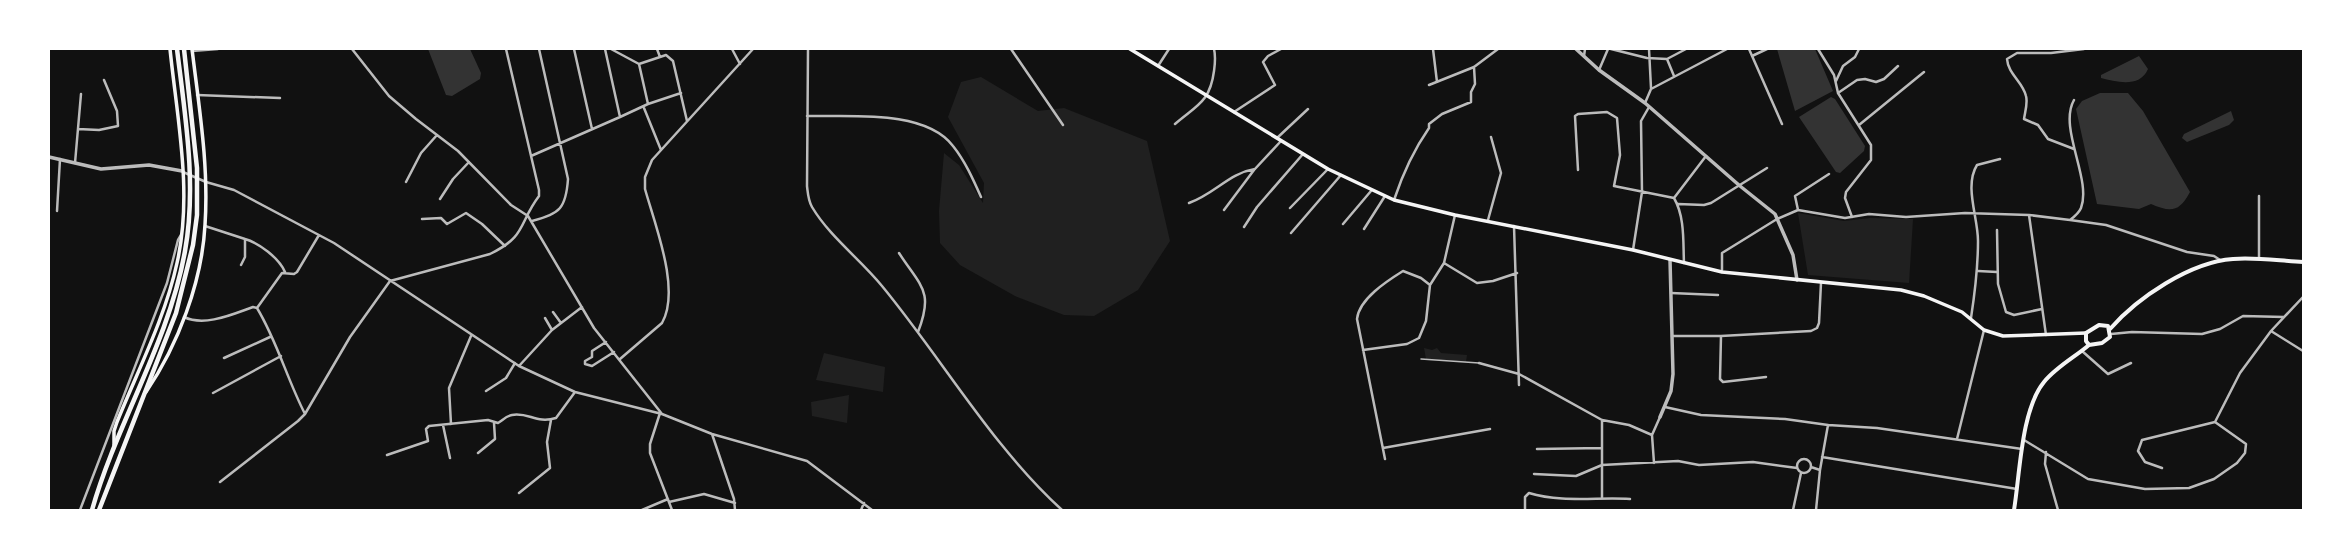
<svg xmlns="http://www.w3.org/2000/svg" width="2352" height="559" viewBox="0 0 2352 559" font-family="Montserrat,sans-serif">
<rect width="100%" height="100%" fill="#111"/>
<path fill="#202020" d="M981 77 1038 111 1064 108 1147 141 1170 241 1138 290 1094 316 1064 315 1015 296 960 265 940 243 939 211 944 153 959 165 983 203 984 183 948 117 961 82Z
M1798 213 1844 221 1870 218 1913 219 1909 283 1808 275Z
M1424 348 1432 350 1437 348 1441 353 1467 355 1466 362 1426 359Z
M824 353 885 367 883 392 816 380Z
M849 395 847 423 812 416 811 402Z"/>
<path fill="#333" d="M428 49H470L481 73 480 79 452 96 446 95Z
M1777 49H1815L1833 91 1795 111Z
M2139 56 2148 69C2140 88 2117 82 2101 78V75Z
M2100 93H2128L2143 111 2190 192C2179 213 2170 212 2151 204L2139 209 2097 204 2076 109 2082 101Z
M1831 97 1835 99 1865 146 1864 151 1840 173 1836 172 1799 117Z
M2231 111 2234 120 2229 125 2187 142 2182 138 2184 134Z"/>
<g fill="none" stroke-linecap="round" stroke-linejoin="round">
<path stroke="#bcbcbc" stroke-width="1.5" d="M1421 359 1479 363"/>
<path stroke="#bcbcbc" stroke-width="2.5" d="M352 49 389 96 416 119 458 151 511 205 528 216 594 328 662 414
M574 49 592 129
M605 49 620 117 648 104 681 93
M611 49 639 64
M657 49 660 57 666 55 673 61 687 121
M732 49 740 64
M808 49 807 186C808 194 808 200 812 207 830 237 860 259 882 286 943 360 991 445 1062 510
M1011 49 1063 125
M1433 49 1437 82
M1611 49 1647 58 1667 59 1674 76
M1649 49 1651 88
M1749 49 1782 124
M1818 49 1834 75 1838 93 1871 145V160L1846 192 1845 198 1852 217
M192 51 218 49
M1584 56 1585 49
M1752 56 1767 49
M1667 59 1686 49
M1158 66 1169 49
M1599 70 1608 49
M1836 81 1843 66 1855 57 1859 49
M1429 85 1474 67 1498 49
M1838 93 1857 80 1865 79 1876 82 1884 79 1898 66
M197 95 280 98
M1645 103 1651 89 1727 49
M648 104 639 64 660 57
M644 108 661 150
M1234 112 1275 85 1263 62 1268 56 1281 49
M807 116C849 117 925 109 953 146 965 161 973 179 981 197
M1175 124C1197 105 1210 102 1214 71 1215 63 1216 57 1214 49
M1859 125 1924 72
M78 129 99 130 118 126 117 111 104 80
M1277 138 1308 109
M2074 149 2048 139 2038 125 2024 119C2025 112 2028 103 2026 96 2023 82 2008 74 2007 59L2017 53H2051L2084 49
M531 156 620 117
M75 163 81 94
M1578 170 1575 116 1578 114 1607 112 1617 118 1620 155 1614 186 1674 198
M183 172 206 182 234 190 334 243 519 366 575 392 662 414 712 434 807 461 872 510
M406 182 421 153 437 135
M2259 196V259
M440 199 453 179 469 162
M1394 200C1403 173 1413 151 1429 128V124L1442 114 1471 102V92L1475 84 1474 67
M1189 203C1216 193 1229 173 1255 169
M1678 204 1704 205 1711 203 1767 168
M1290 208 1328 169
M1224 210 1254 170 1281 141
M1798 210 1795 196 1829 174
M57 211 60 159
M2029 215 2046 335
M422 219 441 218 447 224 466 213 482 224 505 246
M1488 220 1501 173 1491 137
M2070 220 2106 225 2187 252 2214 256 2220 260
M532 221C560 214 566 208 568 179L539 49
M1343 224 1371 191
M205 226 245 239V257L241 265
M1514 226 1519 385
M1244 227 1257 207 1303 154
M1364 229 1385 196
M1997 230 1998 284 2006 312 2014 315 2042 309
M1291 233 1341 175
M245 239C259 243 279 258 285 272
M1633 250 1642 192 1641 121 1649 107
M899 253C921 287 934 291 918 332
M1444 263 1477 283 1493 281 1517 273
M1684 263C1683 242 1685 217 1674 198L1706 156
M1978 271 1997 272
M1722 272V253L1777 219 1798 210 1845 218 1869 214 1906 217 1965 213 2029 215 2070 220C2074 217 2079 213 2081 208 2092 179 2058 128 2074 100
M1671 293 1718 295
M257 308C277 341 287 379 305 414
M257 308 282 273 294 274 297 272 319 235
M553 312 561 323
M184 317C205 327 233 314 253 307L257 308
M545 318 552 330
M1971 318C1975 292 1978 267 1978 241 1978 217 1964 186 1977 165L2000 159
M2271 331 2303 351
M2111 334 2132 332 2202 334 2220 329 2243 316 2284 317
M1672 336H1721L1811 331 1817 328 1819 323 1821 283
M1721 336 1720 379 1723 382 1766 377
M606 342 592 351V357L585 361V364L592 366 614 352
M1363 350 1407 344 1419 338 1426 321 1430 285 1444 263 1455 215
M2082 351 2108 374 2131 363
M224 358 270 337
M620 359 662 323C681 290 655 225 645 189V177L652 160 753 49
M1479 363 1519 374 1602 420 1629 425 1652 435
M519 366 552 330 582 307
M486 391 506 378 515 363
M213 393 281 356
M1665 407 1701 415 1785 419 1828 425 1877 428 2022 449
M660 413 650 444V453L672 510
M451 424 449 388 471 336
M443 425 450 458
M712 434 734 499 735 510
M1957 439 1984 330
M2024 440 2088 479 2145 489 2189 488 2214 479 2237 463 2245 453 2246 444 2215 422 2240 373 2271 331 2303 297
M1383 448 1490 429
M1537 449 1602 448
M2046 452 2045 464 2058 510
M478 453 495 439 494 423
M387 455 428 441 426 429 429 426 488 420 498 423C503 420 506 416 512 415 529 412 536 424 556 418L575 392
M1822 457 2017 489
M1797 466a7 7 0 1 1 14 0a7 7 0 1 1-14 0Z
M1385 459 1357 319C1359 299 1387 281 1403 271L1421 278 1430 285
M1654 463 1652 435 1660 417
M1811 467 1820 470 1816 510
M2162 468 2145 462 2138 451 2142 440 2215 422
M1820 470 1828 425
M1534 474 1576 476 1602 465 1678 461 1699 465 1753 462 1797 468
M220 482 298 421 305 414 350 337 390 281 490 254C527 236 518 224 539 196V190L506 49
M519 493 550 468 547 442 551 420
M1602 497V420
M669 502 704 494 735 503
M80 510 167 283 178 240 181 235
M642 510 668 499
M861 510 864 503
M1525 510V497L1529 493C1562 503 1596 497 1630 499
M1793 510 1801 473"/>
<path stroke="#bcbcbc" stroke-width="3.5" d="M1576 49 1599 70 1645 103 1740 186 1775 214 1793 255 1797 280
M49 157 101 169 149 165 182 171
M1660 417 1671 391 1673 374 1670 260"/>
<path stroke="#f5f5f5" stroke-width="3.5" d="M1130 49 1328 169 1394 200 1455 215 1633 250 1722 272 1901 290 1924 296 1962 312 1984 330 2003 336 2086 333
M146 392C178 345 202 282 205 225 209 166 199 107 192 49
M114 445V431L117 422C138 370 165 318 177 263 193 194 177 118 170 49"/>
<path stroke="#f5f5f5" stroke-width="4" d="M2099 325 2108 326 2110 337 2102 343 2089 345 2086 341V333Z
M2110 329C2137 298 2190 262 2233 259 2256 257 2280 261 2303 262
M2014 510C2020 474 2021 410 2044 382 2056 367 2075 357 2089 345"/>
<path stroke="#f5f5f5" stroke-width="4.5" d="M92 510C117 422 169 342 185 251 197 185 185 115 177 49
M99 510 176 313 193 245 197 215V168L184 49"/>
</g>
<rect width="2352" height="559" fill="none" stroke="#ffffff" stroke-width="100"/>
</svg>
